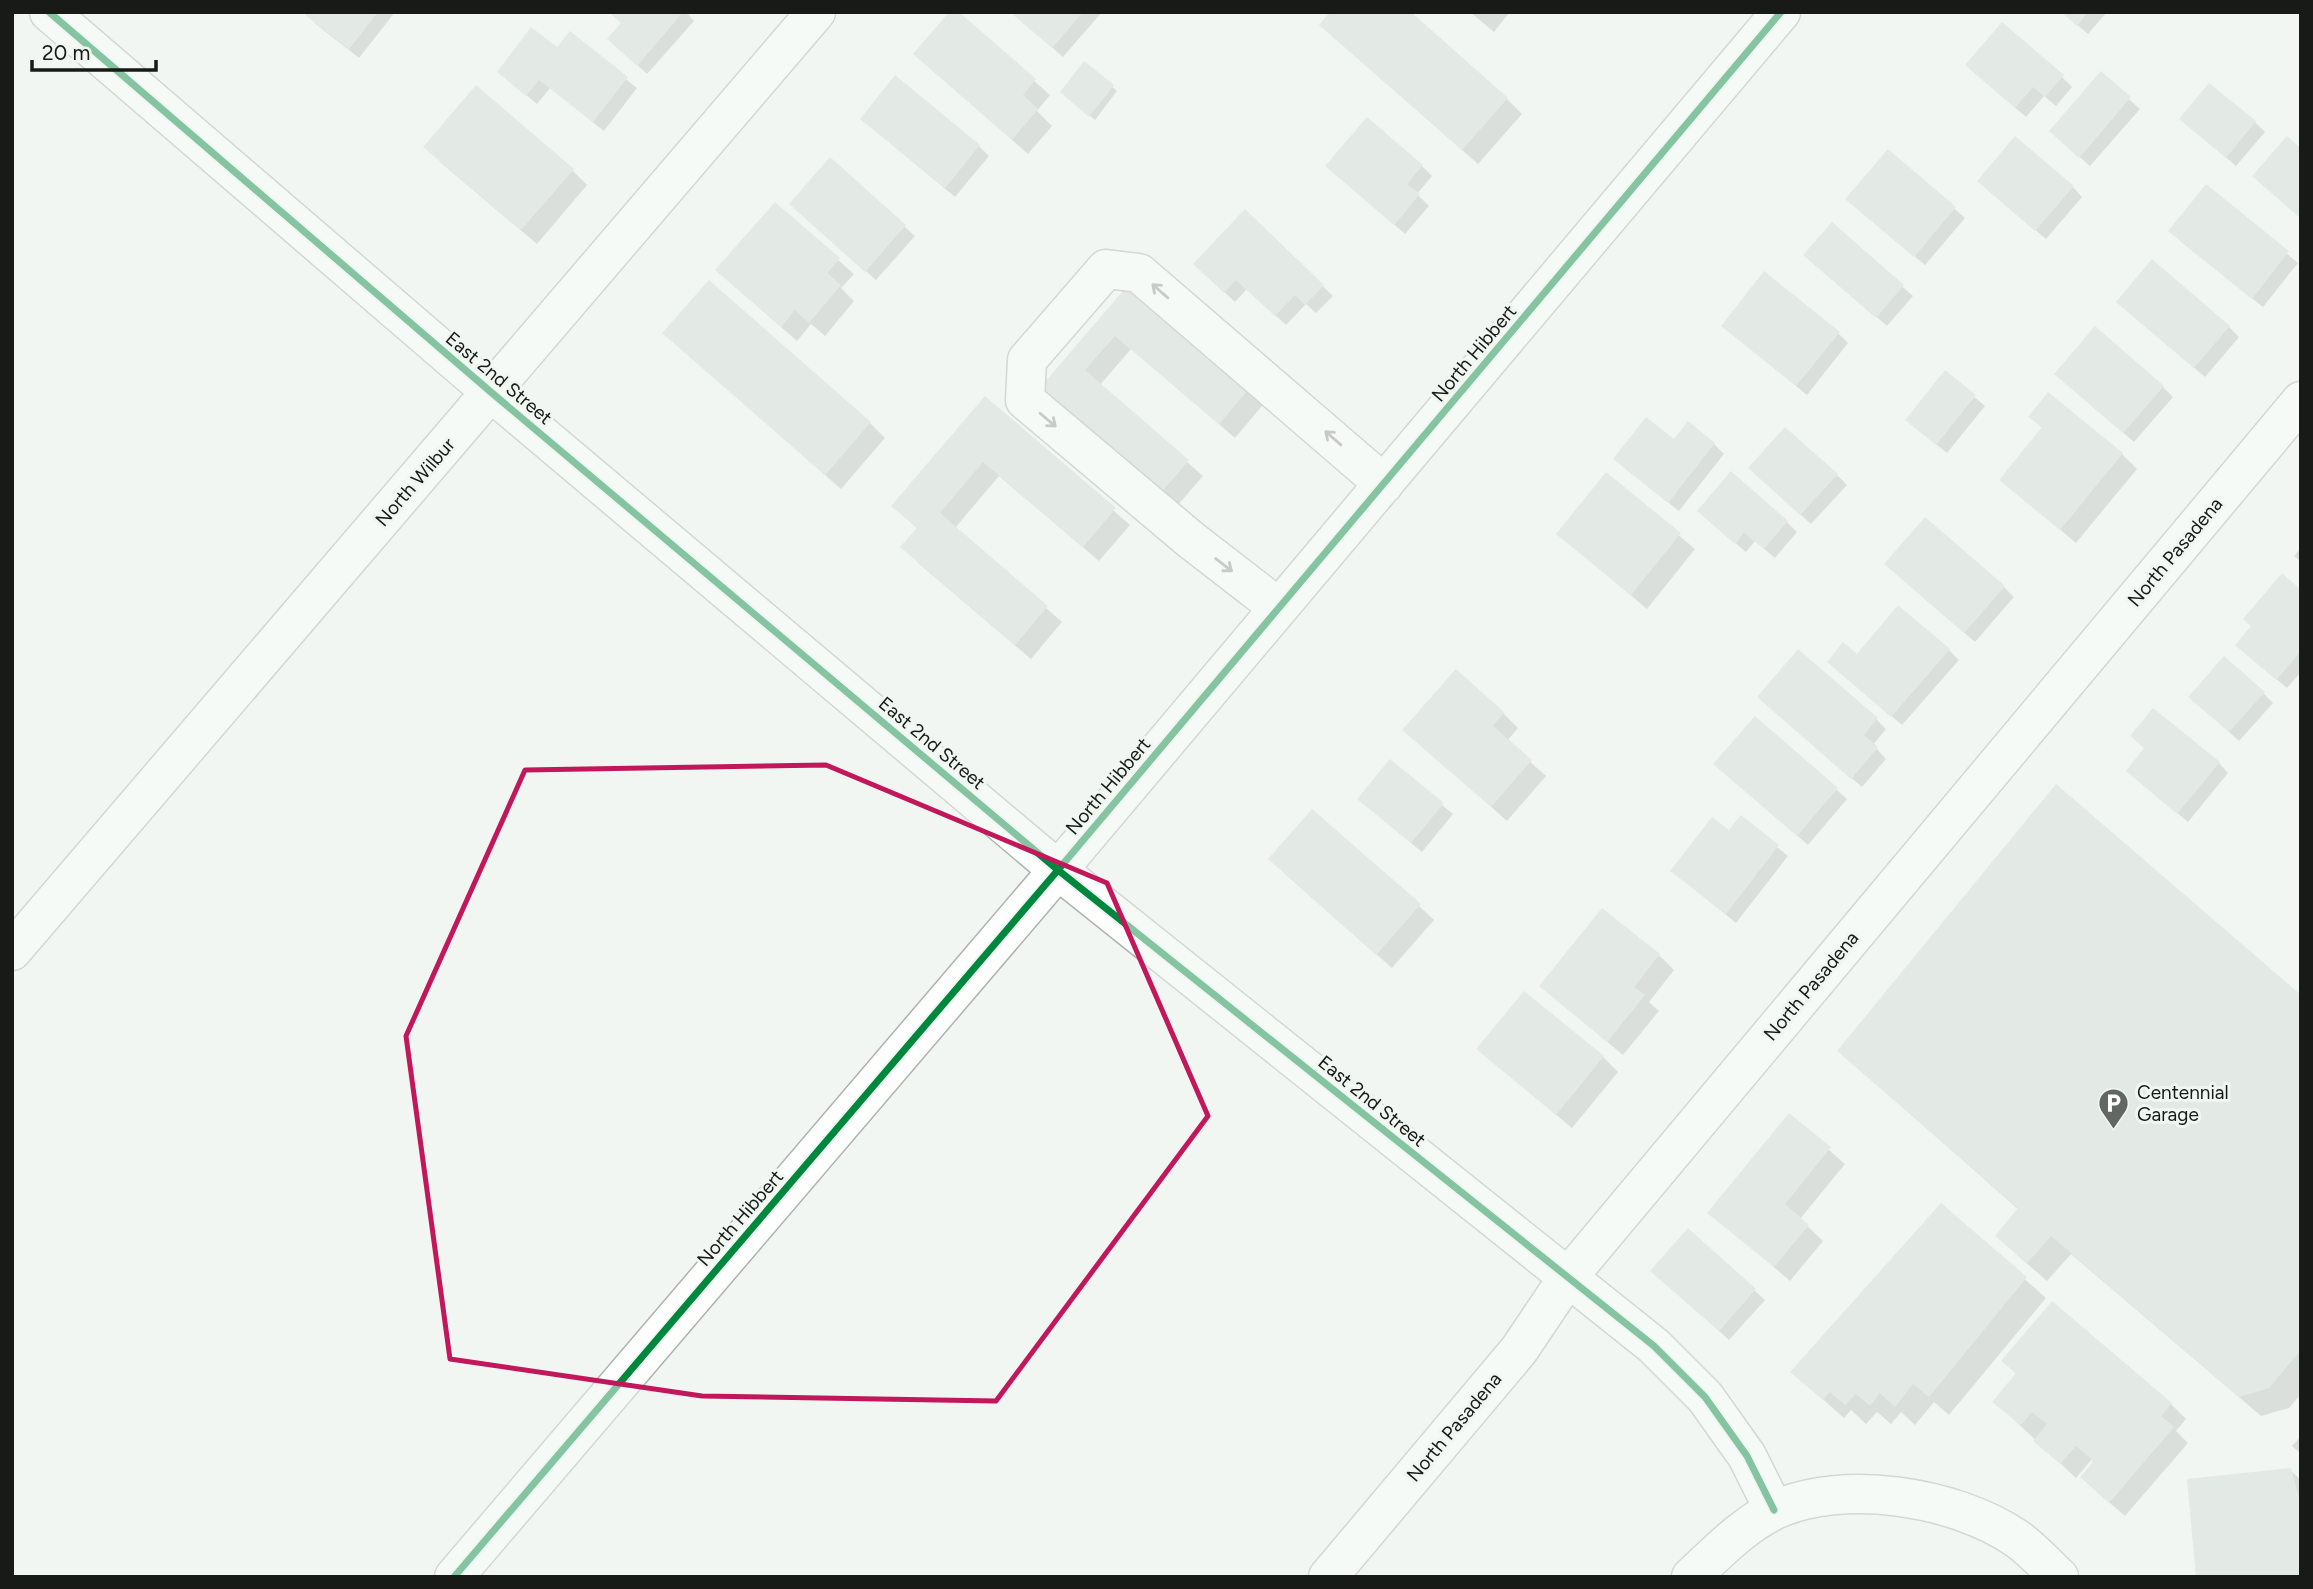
<svg xmlns="http://www.w3.org/2000/svg" width="2313" height="1589" viewBox="0 0 2313 1589" font-family="Figtree,sans-serif">
<rect width="100%" height="100%" fill="#f1f6f2"/>
<path fill="#0003" d="M309 12H395L359 58 317 25 307 15Z
M610 12H686L694 21 647 74 619 48 623 23Z
M956 12 1050 95 1037 111 1052 126 1028 154 915 54Z
M1011 12H1102L1063 57Z
M1470 12H1510L1494 32Z
M2062 12H2107L2088 34Z
M570 34 637 88 604 131 550 88 537 104 509 81 558 50Z
M1336 39 1507 99 1522 114 1478 164Z
M1084 64 1117 91 1095 120 1066 97Z
M2101 74 2140 109 2090 166 2061 141Z
M1977 75 2062 77 2072 87 2056 106 2044 96 2026 117Z
M2181 119 2255 122 2265 132 2236 166Z
M872 128 979 146 989 156 955 197Z
M1888 151 1965 218 1925 265 1858 209Z
M830 160 915 236 876 280 801 214Z
M440 162 572 170 587 185 537 244Z
M1422 166 1432 176 1417 194 1429 206 1405 234 1337 175Z
M2206 186 2298 263 2263 307 2180 241Z
M2073 187 2082 197 2046 239 1989 190Z
M775 205 854 274 841 288 854 301 825 336 811 324 797 341 733 285Z
M1245 212 1333 296 1316 313 1306 304 1286 325 1247 289 1235 302 1205 274Z
M1832 225 1913 296 1887 326 1816 265Z
M1133 281 1268 399 1235 438 1131 349 1100 385 1203 476 1170 514 1035 396Z
M2128 312 2229 327 2239 337 2205 377Z
M1723 326 1838 333 1848 343 1807 395Z
M680 348 870 423 885 438 841 489Z
M1945 372 1985 406 1947 453 1917 429Z
M2067 384 2163 387 2173 397 2134 442Z
M985 398 1130 525 1099 561 999 476 955 528 1062 622 1031 659 917 562 918 529 893 506Z
M2031 417 2122 454 2137 469 2076 543 2001 480 2043 429Z
M1714 444 1724 454 1679 511 1625 468Z
M1606 474 1695 549 1647 609 1558 534Z
M1837 475 1847 485 1811 524 1760 478Z
M1709 521 1787 522 1797 532 1775 558 1755 541 1746 552Z
M2301 548V562L2294 556Z
M1897 574 2004 587 2014 597 1975 642Z
M2301 592V672L2287 688 2247 654 2252 626Z
M1949 650 1959 660 1902 725 1839 671 1857 656Z
M2263 693 2273 703 2239 741 2200 706Z
M1769 707 1876 719 1886 729 1873 745 1886 759 1862 787Z
M1503 713 1518 728 1507 741 1546 776 1507 821 1405 730Z
M1755 718 1847 799 1808 845 1726 774Z
M2146 749 2219 763 2228 773 2188 822 2128 771Z
M1390 762 1453 814 1422 852 1370 809Z
M1741 817 1788 856 1736 923 1672 871 1729 833Z
M1285 874 1419 906 1434 920 1392 968Z
M1659 955 1674 970 1649 1002 1659 1011 1623 1055 1541 986Z
M2301 997V1394L2289 1408 2261 1416 2071 1254 2047 1281 2017 1255 1997 1235 2019 1210 1839 1051Z
M1478 1049 1603 1057 1618 1072 1572 1128Z
M1789 1115 1845 1164 1800 1219 1823 1241 1790 1281 1710 1212Z
M1942 1206 2046 1298 1949 1415 1934 1402 1915 1425 1901 1412 1891 1424 1877 1412 1866 1424 1851 1410 1844 1418 1792 1372Z
M1688 1230 1765 1300 1729 1340 1663 1281Z
M2003 1360 2171 1404 2186 1419 2176 1431 2188 1443 2125 1516 2097 1492 2092 1459 2076 1478 1995 1402 2017 1375Z
M2301 1436V1454L2292 1446Z
M2290 1470 2301 1480V1577H2198Z"/>
<path fill="#d2dcd4" d="M307 12H378L349 49 305 15Z
M609 12H683L637 66 607 39 621 23Z
M949 12H959L1036 79 1023 95 1038 109 1012 140 913 54Z
M1010 12H1083L1052 48Z
M1330 12H1411L1508 98 1462 150 1319 25Z
M2061 12H2088L2077 26Z
M2002 22 2064 75 2045 97 2033 87 2015 108 1965 65Z
M531 27 557 47 570 31 628 77 593 122 539 80 526 96 497 72Z
M1084 61 1114 85 1089 117 1060 92Z
M2101 71 2131 97 2079 158 2049 131Z
M895 75 980 145 945 188 860 119Z
M2209 83 2256 121 2226 158 2179 119Z
M476 85 574 169 521 230 423 147Z
M1367 117 1423 165 1407 184 1420 194 1394 225 1325 166Z
M2015 136 2074 186 2035 231 1977 181Z
M2287 136 2301 148V219L2252 176Z
M1888 149 1956 207 1914 257 1845 199Z
M830 157 906 225 865 272 789 204Z
M2206 184 2289 251 2252 299 2168 231Z
M775 202 840 258 827 273 841 285 809 323 795 310 781 327 715 270Z
M1245 209 1324 285 1305 305 1295 295 1275 316 1236 280 1224 293 1193 264Z
M1832 222 1904 285 1876 318 1803 255Z
M2152 259 2230 326 2194 368 2116 302Z
M1764 271 1840 332 1796 386 1721 326Z
M1133 279 1254 383 1219 424 1115 336 1085 370 1189 460 1155 500 1033 396Z
M709 280 871 422 825 475 662 333Z
M2095 326 2164 386 2123 433 2054 374Z
M1945 370 1976 395 1936 445 1905 420Z
M2048 392 2123 453 2060 530 1999 480 2042 427 2028 417Z
M985 396 1116 508 1083 547 983 462 940 513 1048 606 1015 645 900 547 917 528 891 506Z
M1646 417 1674 439 1688 421 1715 443 1668 503 1613 459Z
M1785 427 1838 474 1800 515 1748 468Z
M1731 471 1788 521 1764 549 1744 533 1735 544 1697 511Z
M1606 472 1681 533 1631 595 1556 534Z
M1925 517 2005 586 1964 633 1884 564Z
M2282 573 2301 590V651L2276 680 2235 645 2251 626 2243 619Z
M1898 605 1950 649 1891 717 1827 662 1843 642 1857 654Z
M1798 649 1878 718 1864 735 1878 747 1851 779 1757 697Z
M2224 656 2265 692 2229 732 2188 697Z
M1456 669 1504 712 1493 726 1532 760 1491 807 1402 730Z
M2153 708 2220 762 2177 814 2126 771 2144 748 2130 736Z
M1755 716 1838 788 1797 836 1713 764Z
M1390 759 1444 803 1411 843 1357 799Z
M2056 784 2301 995V1350L2269 1388 2239 1397 2051 1236 2027 1263 1995 1236 2018 1208 1837 1051Z
M1312 809 1421 904 1376 955 1268 859Z
M1741 815 1779 845 1726 914 1670 871 1712 817 1729 830Z
M1602 908 1660 954 1634 987 1645 995 1607 1042 1539 986Z
M1524 991 1604 1056 1556 1115 1476 1049Z
M1789 1113 1831 1147 1785 1204 1809 1225 1774 1267 1707 1213Z
M1941 1203 2027 1277 1929 1397 1913 1384 1895 1407 1880 1393 1870 1406 1856 1394 1845 1405 1830 1392 1823 1400 1790 1372Z
M1688 1228 1756 1289 1719 1331 1650 1271Z
M2052 1301 2172 1403 2161 1416 2174 1427 2109 1503 2080 1477 2094 1461 2076 1446 2060 1464 2033 1441 2047 1424 2032 1412 2021 1425 1992 1402 2016 1373 2001 1361Z
M2291 1468 2301 1505V1571L2296 1577H2196L2187 1479Z"/>
<g fill="none" stroke-linecap="round" stroke-linejoin="round">
<defs>
<path id="minor" d="M49 12 492 393 1058 870 1654 1346 1705 1397 1747 1456 1774 1510
M1279 608 1191 540 1025 400 1027 360 1106 269 1139 273 1384 484
M12 951 816 12
M454 1577 1058 870 1781 12
M1328 1577 1519 1350 1568 1277 2301 401
M1691 1577C1716 1554 1743 1525 1775 1510 1843 1479 1954 1496 2016 1538 2031 1548 2045 1564 2059 1577"/>
</defs>
<use href="#minor" stroke="#afb3b0" stroke-width="41"/>
<use href="#minor" stroke="#fdfefd" stroke-width="38"/>
<defs>
<path id="cycleway" d="M49 12 492 393 1058 870 1654 1346 1705 1397 1747 1456 1774 1510
M454 1577 1058 870 1781 12"/>
</defs>
<use href="#cycleway" stroke="#f0f7f1" stroke-width="11"/>
<use href="#cycleway" stroke="#00873e" stroke-width="7"/>
</g>
<defs><path id="oneway-shaft" d="M-6 0H5M1.5-3L5.5 0L1.5 3" fill="none" stroke-width="1.6" stroke-linecap="round" stroke-linejoin="round" transform="scale(1.75)"/></defs>
<g stroke="#969796">
<use href="#oneway-shaft" transform="translate(1160 291) rotate(-139)"/>
<use href="#oneway-shaft" transform="translate(1048 420) rotate(40)"/>
<use href="#oneway-shaft" transform="translate(1333 438) rotate(-139)"/>
<use href="#oneway-shaft" transform="translate(1224 565) rotate(38)"/>
</g>
<path d="M0 0H2313V1589H0ZM826 765 1107 883 1208 1116 996 1401 702 1396 450 1359 406 1036 525 770Z" fill="#f1f6f2" fill-opacity=".55" fill-rule="evenodd"/>
<path fill="none" stroke="#c2185b" stroke-width="5" stroke-linejoin="round" d="M826 765 1107 883 1208 1116 996 1401 702 1396 450 1359 406 1036 525 770Z"/>
<defs>
<symbol id="parking-pin" viewBox="-11 -11 22 30"><path d="M0 17L-7.5 6A9.5 9.5 0 1 1 7.5 6Z" fill="#636764" stroke="#f0f7f1"/><path d="M-3.5-5.5H1a3.5 3.5 0 0 1 0 7H-1V5.5H-3.5ZM-1-3.4V-.6H.8a1.4 1.4 0 0 0 0-2.8Z" fill="#fff"/></symbol>
</defs>
<g fill-rule="evenodd">
<use href="#parking-pin" x="2096" y="1086" width="35" height="47"/>
</g>
<g text-anchor="middle" dominant-baseline="central" stroke-width="6" stroke-linejoin="round" paint-order="stroke">
<g font-size="19" fill="#171a17" stroke="#f0f7f1">
<text transform="translate(1474 353) rotate(-50)">North Hibbert</text>
<text transform="translate(499 378) rotate(40)">East 2nd Street</text>
<text transform="translate(415 482) rotate(-49)">North Wilbur</text>
<text transform="translate(2175 552) rotate(-50)">North Pasadena</text>
<text transform="translate(932 743) rotate(40)">East 2nd Street</text>
<text transform="translate(1108 786) rotate(-50)">North Hibbert</text>
<text transform="translate(1811 986) rotate(-50)">North Pasadena</text>
<text transform="translate(1372 1101) rotate(39)">East 2nd Street</text>
<text transform="translate(740 1218) rotate(-49)">North Hibbert</text>
<text transform="translate(1454 1427) rotate(-50)">North Pasadena</text>
</g>
<g font-size="19" fill="#171a17" stroke="#f0f7f1" text-anchor="start">
<text x="2137" y="1092">Centennial<tspan x="2137" dy="22">Garage</tspan></text>
</g>
</g>
<rect width="2313" height="1589" fill="none" stroke="#171a17" stroke-width="28"/>
<path d="M32 60v10h124v-10" fill="none" stroke="#171a17" stroke-width="3.5"/>
<text x="42" y="60" font-size="21" fill="#171a17" stroke="#f0f7f1" stroke-width="5" paint-order="stroke">20 m</text>
</svg>
